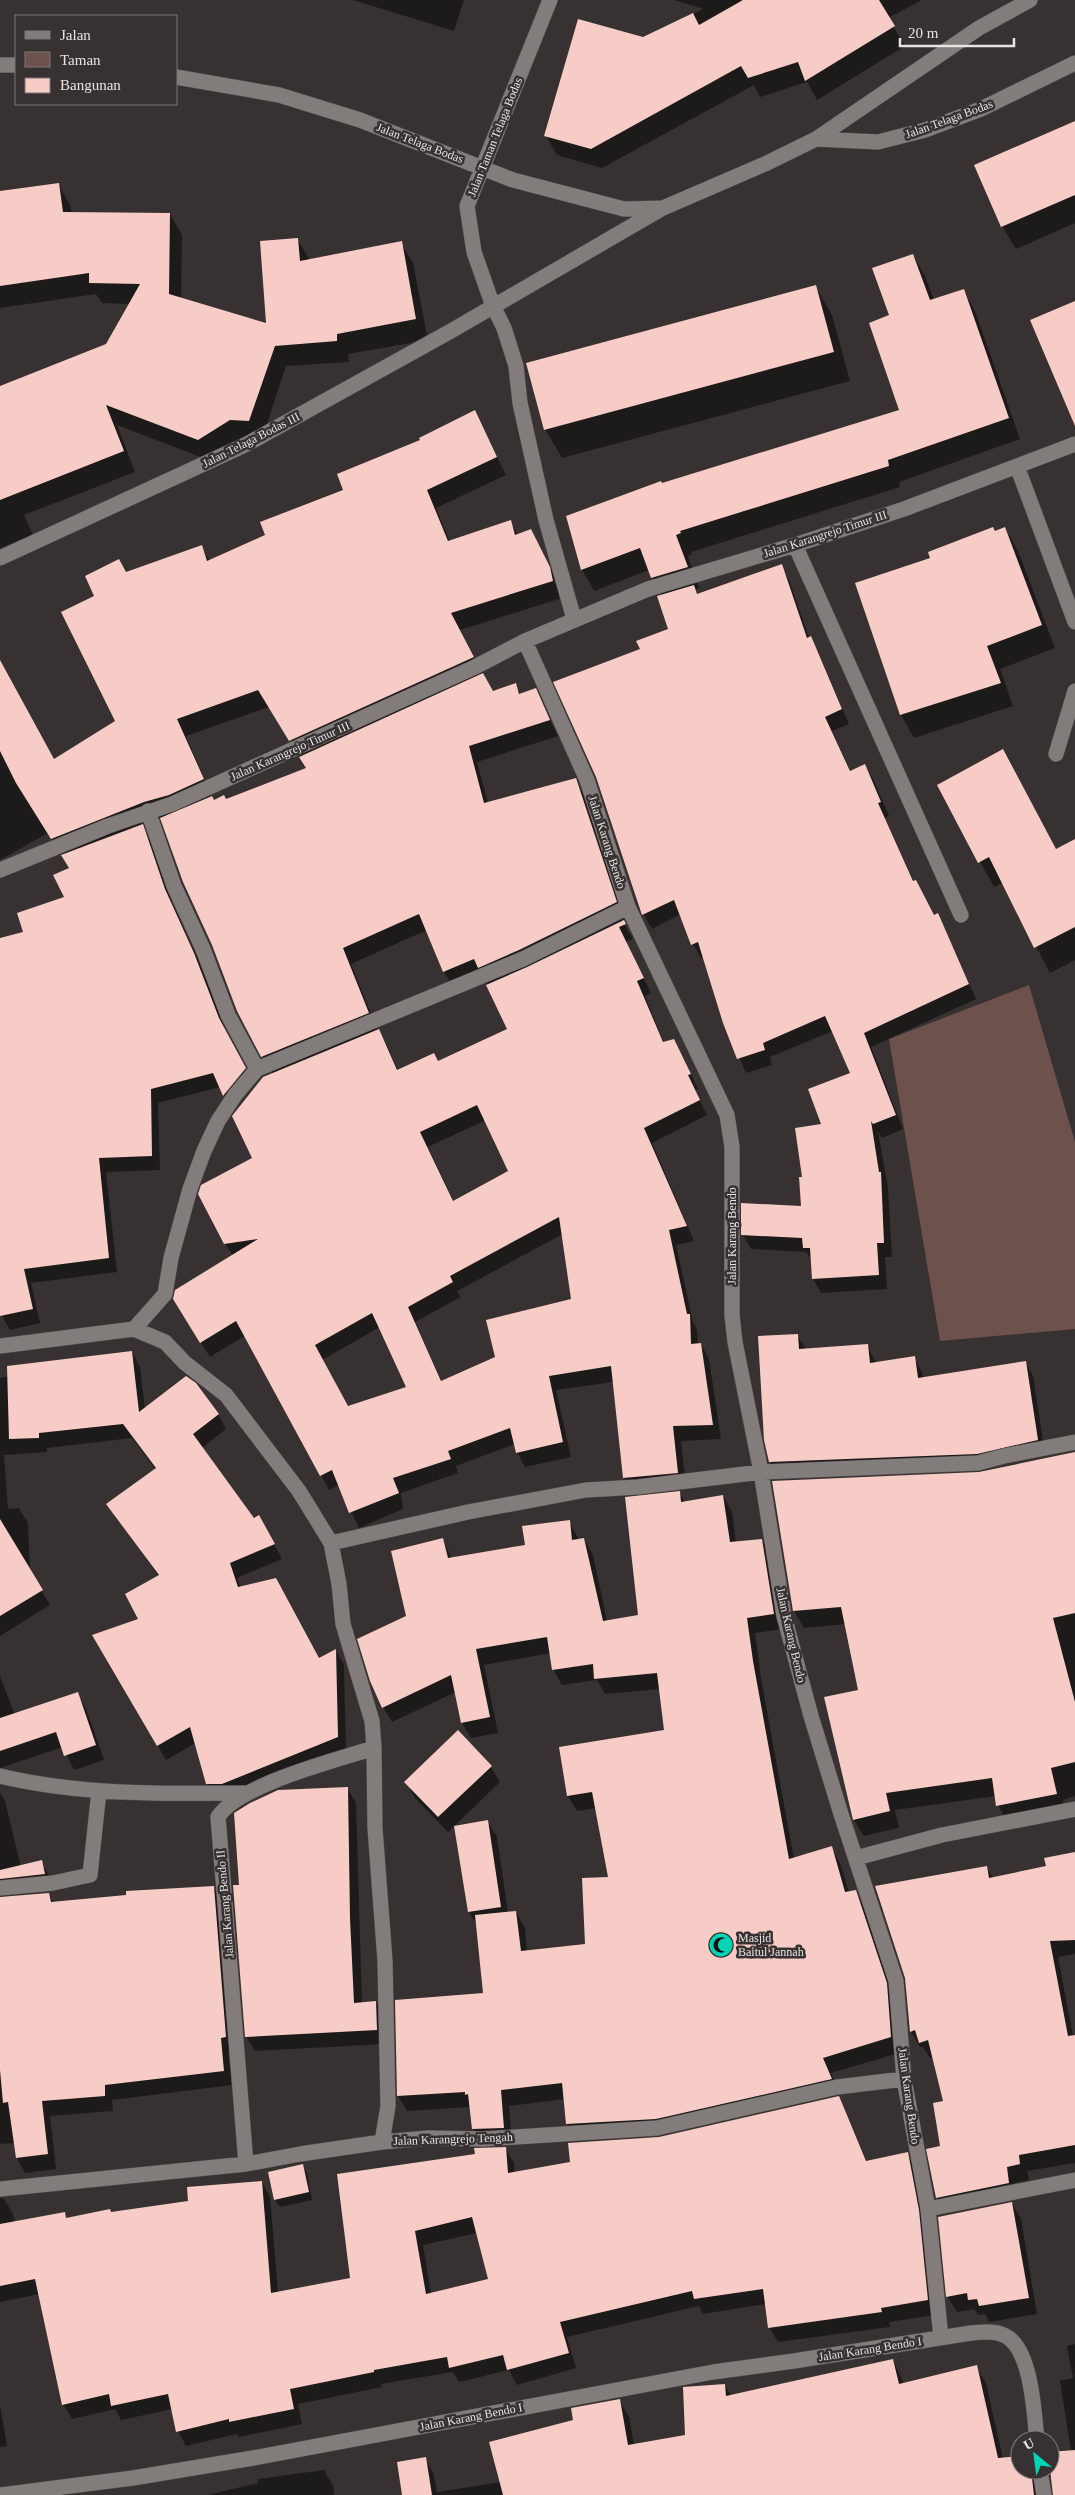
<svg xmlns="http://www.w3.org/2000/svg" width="1075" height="2495" viewBox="0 0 1075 2495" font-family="'Times New Roman',serif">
<rect width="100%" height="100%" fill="#373231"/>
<path fill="#6c514d" d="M1029 985 1075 1142V1329L940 1341 889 1039Z"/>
<path fill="#0007" fill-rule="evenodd" d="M353 0H464L454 31Z
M674 0H741L739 3 745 0H922L888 18 905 46 817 100 807 82 760 97 754 85 602 168 557 155 546 136 644 39 703 9Z
M1075 131V223L1016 249 1002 226 976 166Z
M58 184 70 205 72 213 170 214 182 235 181 298 267 325 297 239 310 260 401 243 413 263 428 340 348 354 349 362 286 366 261 442 211 461 117 425 135 472 24 515 33 535 0 548V441L107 345 130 304 102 303 96 294 0 308V192Z
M913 255 925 276 934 300 963 290 975 311 1020 439 899 482 900 487 691 552 692 554 688 556 699 588 695 590 698 595 781 566 789 580 809 638 818 652 849 724 832 731 851 772 865 765 873 779 889 816 885 818 914 882 934 917 937 915 945 929 976 999 871 1047 903 1129 882 1138 878 1131 888 1188 892 1257H885L887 1289 821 1293 813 1279 812 1261 806 1252 751 1249 743 1235 802 1207 804 1178 823 1125 852 1073 833 1031 770 1057 772 1065 746 1073 724 1023 704 957 701 958 693 944 681 914 652 929 644 915 597 777 641 650 670 629 662 596 649 570 594 591 582 570 568 517 661 484 901 411 890 316Z
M815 286 832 315 850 381 562 458 545 429Z
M474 412 506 475 436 508 450 542 510 522 518 535 531 531 559 586 562 598 460 630 493 692 515 685 521 695 535 690 558 736 477 762 488 803 575 780 584 795 625 918 622 920 633 939 626 942 651 993 645 996 664 1043 682 1055 698 1089 695 1090 707 1115 652 1143 694 1241 676 1245 693 1322 697 1330 698 1344H701L709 1359 721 1439 681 1441 686 1487 633 1493 624 1478 613 1382 556 1390 571 1457 525 1467 517 1452 515 1444 456 1466 458 1473 401 1493 403 1509 359 1528 339 1485 329 1490 246 1335 210 1357 183 1314 233 1256 225 1243 253 1159 273 1074 238 1011 213 945 184 882 161 817 141 824 150 840 173 905 202 968 227 1034 253 1083 232 1109 220 1087 158 1103 160 1170 106 1172 117 1272 31 1283 40 1323 10 1330 2 1316 0 1310V940L25 932 66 898 70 868 48 833 0 860V662L54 761 117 722 96 596 126 574 201 547 210 561 267 536 344 490 422 441ZM269 707 308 769 226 800 214 801 186 736ZM427 930 444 972 453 987 483 975 508 1030 438 1062 398 1071 387 1045 378 1031 351 964ZM486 1120 510 1171 454 1202 428 1147ZM563 1234 572 1300 497 1358 442 1382 415 1322 461 1297 457 1291ZM380 1327 408 1388 348 1407 322 1360Z
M1005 528 1018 551 1055 648 1000 669 1013 706 914 738 901 715 857 584 932 558Z
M938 785 1056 850 1075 840V960L1050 973 1003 883 994 887Z
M797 1335 806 1349 867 1345 876 1363 914 1358 922 1372 923 1379 1025 1362 1033 1376 1045 1453 778 1476 770 1462Z
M132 1352 140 1367 145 1409 218 1414 226 1429 202 1448 253 1520 259 1517 282 1559 237 1578 241 1588 319 1659 336 1651 344 1665 346 1752 216 1798 207 1784 196 1743 166 1760 94 1635 140 1620 159 1577 108 1504 156 1470 132 1438 47 1448V1452L4 1455 8 1509 19 1508 28 1523 30 1572 50 1605 0 1636V1378Z
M1075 1453V1796L1063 1800 1065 1811 1007 1822 998 1805 996 1796 895 1810 899 1828 864 1836 854 1820 859 1691 846 1624 804 1628 794 1611 979 1474Z
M680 1493 685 1502 723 1496 732 1512 736 1543 762 1540 771 1556 782 1629 755 1633 761 1678 794 1859 831 1847 840 1863 849 1892 855 1891 864 1907 895 2000 899 2053 831 2073 840 2094 665 2134 576 2140 567 2124 565 2099 509 2106 512 2144 482 2145 473 2129 471 2107 407 2111 398 2096 484 1994 478 1927 469 1912 488 1822 497 1837 508 1913 516 1912 525 1928 527 1952 586 1945 610 1878 597 1808 577 1811 568 1796 665 1731 660 1689 605 1694 597 1680 562 1685 553 1669 551 1653 484 1665 498 1733 471 1738 462 1723 456 1692 392 1722 383 1707 407 1617 443 1540 452 1559 526 1546 569 1521 579 1540 584 1539 593 1555 607 1621 639 1616Z
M0 1676 15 1715 78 1694 86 1709 104 1760 74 1770 63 1747 0 1768Z
M491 1767 500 1782 448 1832 415 1798 406 1782Z
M347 1788 356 1803 362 2004 376 2002 384 2017 385 2044 255 2051 246 2036Z
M0 1792 5 1801 21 1867 41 1862 50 1877 7 1893 0 1898Z
M1075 1853V1954L1058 1957 1073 2036H1075V2163L1027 2171 1029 2180 1015 2183 1018 2199 946 2213 937 2198 944 2102 934 2057 930 2058 923 2047H920L911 2032 986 1867 993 1878 1047 1867Z
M214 1888 222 1903 234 2052H228L232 2085 112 2100 113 2111 50 2116 56 2169 25 2173 17 2158 15 2143 0 2144V1899L48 1894 54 1903Z
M838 2098 867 2162 907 2154 916 2169 935 2315 889 2322 890 2327 778 2342 769 2327 766 2304 703 2314 699 2306 567 2337 576 2368 517 2385 509 2370 459 2382 453 2372 381 2384 382 2387 298 2404 302 2424 239 2437 237 2434 186 2446 178 2431 173 2409 121 2420 115 2409 72 2419 63 2404 40 2294 0 2302V2198L4 2199 13 2214 14 2223 64 2214 67 2218 190 2202 262 2182 270 2197 278 2293 352 2279 476 2155 505 2148 514 2163V2173L571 2163 659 2138ZM477 2233 489 2280 431 2294 423 2245Z
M302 2166 307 2173 312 2200 280 2207 275 2200 270 2173Z
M1012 2203 1021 2219 1037 2314 989 2322 985 2314 978 2315 974 2309 957 2312 947 2296Z
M1075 2344V2495H1054L1051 2477 1044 2479 1041 2495H403L425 2458 434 2475 437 2492 501 2482 575 2421 619 2400 629 2417 634 2445 686 2436 725 2385 731 2396 893 2360 904 2384 976 2367 986 2383 1003 2459 1020 2457V2470H1050V2454L1071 2451 1060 2381 1073 2378 1067 2346Z
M0 2405 7 2446 0 2447Z
M324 2470 333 2486 334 2495H207L258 2483V2479Z"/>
<path fill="#f7ccc6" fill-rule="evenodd" d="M743 0H879L895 26 805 81 798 62 748 78 741 66 591 149 544 136 578 19 643 37 693 13 699 25Z
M1075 121V195L1001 227 974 165Z
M59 183 63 212 170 213 169 294 266 323 260 241 298 238 300 261 402 241 416 319 337 334V341L275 346 249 421 230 420 198 440 106 405 124 451 0 500V386L106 344 140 284 89 283V273L0 286V191Z
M913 254 930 300 964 289 1009 418 888 460 889 466 680 531 681 533 676 535 688 567 651 578 640 548 581 570 566 516 661 481 662 483 899 410 869 323 889 315 872 268Z
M816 285 834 352 544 430 526 363Z
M1075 301V426L1030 320Z
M475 410 497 457 427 490 448 541 511 520 515 535 531 529 550 567 553 581 451 613 474 657 289 741 258 690 177 719 204 779 169 795 144 802 51 839 16 783 0 751V660L54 759 115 721 61 612 94 596 85 576 119 559 126 572 202 545 207 561 265 535 260 522 343 490 337 474 420 440 419 438Z
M993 527 995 531 1005 527 1042 625 987 646 1001 683 900 715 855 583 930 558 928 552Z
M782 564 807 638 811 636 842 709 825 717 850 771 865 764 881 802 878 803 913 881 916 880 934 915 938 913 969 984 864 1033 896 1115 873 1124 871 1121 879 1172H881L884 1243H877L879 1275 812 1279 810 1248H803L802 1238 741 1235V1203L801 1206 799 1177H802L795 1128 821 1124 808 1089 850 1073 825 1016 763 1043 765 1050 737 1059 723 1023 698 942 691 945 674 900 642 915 596 777 553 682 640 649 636 641 668 629 657 596 694 585 697 594Z
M483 673 493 691 516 683 519 694 536 688 550 720 469 746 484 803 576 778 617 902 519 950 478 968 474 959 443 972 419 914 343 948 369 1013 261 1057 237 1011 212 945 183 882 160 818 212 796 214 800 224 795 226 799 306 768 299 757Z
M1003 749 1056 849 1075 839V927L1034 948 989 857 978 863 937 785Z
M143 824 165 889 194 953 219 1018 246 1068 223 1096 213 1073 151 1089 152 1156 99 1158 109 1258 24 1269 33 1309 0 1316V938L23 932 17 913 64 897 53 875 69 868 61 855Z
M624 920 626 924 619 927 644 978 637 981 663 1042 674 1039 691 1074 688 1075 700 1100 644 1128 687 1226 669 1230 687 1314H690L691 1344 701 1343 713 1425 673 1426 678 1473 623 1478 611 1366 549 1376 563 1442 516 1453 510 1428 448 1451 451 1459 393 1478 399 1493 349 1513 332 1470 320 1476 236 1321 200 1343 173 1299 175 1290 258 1239 224 1244 198 1194 201 1185 252 1158 232 1116 263 1077 379 1029 397 1070 434 1053 438 1061 507 1029 486 985 527 967ZM477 1105 508 1171 453 1201 420 1132ZM559 1217 571 1299 486 1320 495 1357 441 1381 408 1307 453 1282 450 1276ZM372 1313 406 1387 348 1406 315 1345Z
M798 1334 799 1349 868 1344 870 1363 915 1356 918 1378 1026 1361 1038 1440 977 1454 769 1462 764 1440 758 1336Z
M132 1351 139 1412 186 1376 196 1383 219 1414 193 1434 254 1518 259 1515 275 1544 230 1563 238 1587 276 1578 319 1658 336 1649 338 1737 222 1784H206L190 1727 157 1746 92 1635 138 1619 125 1594 159 1575 106 1504 156 1468 123 1424 39 1433V1438L9 1439 7 1366Z
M1075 1452V1613L1053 1618 1075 1702V1762L1051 1768 1057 1794 996 1806 992 1778 886 1793 890 1811 853 1820 824 1697 858 1690 841 1607 793 1611 772 1481 979 1472Z
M680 1491 681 1502 723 1495 730 1542 762 1539 774 1614 747 1618 753 1661 789 1859 832 1846 845 1892 856 1890 887 1983 891 2037 823 2058 832 2079 656 2119 566 2124 562 2083 501 2090 504 2128 472 2129 468 2094 465 2095V2092L397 2096 395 2000 483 1993 475 1915 516 1911 521 1951 585 1944 582 1878 608 1877 592 1792 567 1796 559 1747 664 1730 657 1673 594 1679 593 1664 552 1670 547 1637 476 1649 490 1717 461 1723 451 1675 382 1708 370 1681 357 1639 406 1616 391 1551 443 1538 448 1558 525 1545 522 1526 570 1520 572 1540 584 1538 603 1621 638 1615 625 1497Z
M0 1519 43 1590 0 1616Z
M78 1692 96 1745 64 1756 56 1732 0 1751V1718Z
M458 1730 492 1766 438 1817 404 1782Z
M348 1787 350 1918 354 2003 376 2001 377 2030 245 2037 233 1885H239L234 1813 250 1803 278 1790Z
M488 1820 501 1907 468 1912 454 1826Z
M1075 1852V1940L1050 1941 1068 2036 1075 2035V2145L1019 2155 1020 2164 1007 2167 1009 2183 936 2198 926 2149 940 2146 933 2103 943 2101 928 2040 919 2043 915 2030 910 2032 905 1978 875 1886 987 1866 989 1878 1046 1866 1044 1858Z
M42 1860 45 1874 0 1879V1870Z
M214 1886 226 2037 221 2038 224 2071 105 2085V2096L42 2101 48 2154 16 2158 8 2102 3 2103 0 2070V1897L49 1893 51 1902 126 1895V1891Z
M839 2096 866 2161 908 2152 919 2210 928 2300 881 2308 882 2312 768 2328 763 2289 694 2299 692 2291 560 2322 569 2353 507 2370 503 2355 449 2368 447 2357 374 2370V2372L290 2389 294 2409 229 2422V2419L176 2432 168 2394 111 2406 109 2394 62 2405 35 2279 0 2286V2224L65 2212 66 2218 110 2209 111 2212 188 2201 187 2187 262 2181 271 2293 350 2278 337 2174 475 2154 474 2148 506 2147 508 2173 570 2162 568 2143 659 2137ZM472 2217 488 2279 426 2294 415 2231Z
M303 2164 309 2192 274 2200 268 2172Z
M1012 2202 1029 2298 979 2306 977 2299 968 2300 967 2293 946 2297 938 2217Z
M893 2359 899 2384 977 2365 998 2458 1020 2456V2470H1031L1034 2495H503L489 2442 573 2420 571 2408 620 2399 628 2445 685 2435 683 2387 725 2384 726 2396Z
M1075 2450V2495H1053L1050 2470V2452Z
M426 2457 432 2495H402L397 2462Z"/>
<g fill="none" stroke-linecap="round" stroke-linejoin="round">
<defs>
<path id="minor" d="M550 0 467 206 474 252 493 306 504 328 516 366 520 403 546 520 574 619
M0 65H16
M176 77 279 95 360 120 513 180 624 209 663 208 767 163 816 139 979 28 1030 0
M816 139 878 142 925 130 981 109 1075 63
M1017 466 1075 622
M795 545 961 915
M0 558 247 444 451 331 661 209
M525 641 587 780 628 907 727 1115 732 1147V1315L735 1342 761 1472 784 1616 811 1716 841 1814 896 1981 904 2079 928 2209 941 2338
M1056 754 1075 691
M0 870 108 826 172 804 475 667 525 641 648 589 795 545 904 509 1075 444
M257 1069 523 959 628 907
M134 1329 165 1294 171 1258 190 1189 204 1151 218 1121 235 1095 257 1069 228 1015 203 949 174 886 148 811
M0 1346 134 1329 165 1342 185 1363 226 1395 299 1491 331 1543 339 1584 343 1624 372 1721 374 1748C336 1760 238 1785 218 1817L246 2164
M331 1543 468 1512 586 1490 638 1487 761 1472 978 1463 1004 1456 1075 1442
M374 1748 375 1828 385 1961 388 2106 382 2142
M0 1776C80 1795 162 1794 244 1793
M856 1858 942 1835 1075 1809
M0 1888 53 1883 90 1875 99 1791
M0 2189 246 2164 300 2154 382 2142 428 2138 483 2139 657 2128 837 2087 904 2079
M928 2209 1075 2180
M1040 2470 1044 2495
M0 2495 133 2478 253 2458 713 2372 794 2361 971 2333C983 2332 998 2330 1009 2338 1032 2356 1034 2413 1037 2440"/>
</defs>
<use href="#minor" stroke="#524e4d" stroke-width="16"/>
<use href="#minor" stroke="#827c7b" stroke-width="15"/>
</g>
<defs>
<symbol id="mosque-disc" viewBox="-11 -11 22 22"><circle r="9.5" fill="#01d5b6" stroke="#373231"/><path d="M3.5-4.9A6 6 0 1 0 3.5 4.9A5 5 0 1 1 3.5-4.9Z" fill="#111"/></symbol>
</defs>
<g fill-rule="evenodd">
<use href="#mosque-disc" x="707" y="1931" width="28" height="28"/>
</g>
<g text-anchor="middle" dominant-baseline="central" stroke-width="5" stroke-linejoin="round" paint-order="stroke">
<g font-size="12" fill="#e6e3e2" stroke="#373231">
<text transform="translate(949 119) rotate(-20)">Jalan Telaga Bodas</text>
<text transform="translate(495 137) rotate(-68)">Jalan Taman Telaga Bodas</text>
<text transform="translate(420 143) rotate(21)">Jalan Telaga Bodas</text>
<text transform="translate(251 440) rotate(-27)">Jalan Telaga Bodas III</text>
<text transform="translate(825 534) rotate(-18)">Jalan Karangrejo Timur III</text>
<text transform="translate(290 751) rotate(-24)">Jalan Karangrejo Timur III</text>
<text transform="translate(607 842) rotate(72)">Jalan Karang Bendo</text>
<text transform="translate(732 1236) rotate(-90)">Jalan Karang Bendo</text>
<text transform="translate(791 1635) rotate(77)">Jalan Karang Bendo</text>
<text transform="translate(225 1904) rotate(-95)">Jalan Karang Bendo II</text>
<text transform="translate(909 2096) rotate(82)">Jalan Karang Bendo</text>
<text transform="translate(453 2139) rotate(-2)">Jalan Karangrejo Tengah</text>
<text transform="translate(870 2349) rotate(-9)">Jalan Karang Bendo I</text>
<text transform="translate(471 2417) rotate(-11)">Jalan Karang Bendo I</text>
</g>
<g font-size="12" fill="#e6e3e2" stroke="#373231" text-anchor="start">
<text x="738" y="1938">Masjid<tspan x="738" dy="14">Baitul Jannah</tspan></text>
</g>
</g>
<rect x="15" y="15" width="162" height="90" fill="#373231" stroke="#7d7978"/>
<rect x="25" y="31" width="25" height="8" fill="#827c7b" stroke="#7d7978"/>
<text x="60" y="40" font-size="15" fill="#e6e3e2">Jalan</text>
<rect x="25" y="52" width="25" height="15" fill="#6c514d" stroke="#7d7978"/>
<text x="60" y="65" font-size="15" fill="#e6e3e2">Taman</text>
<rect x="25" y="78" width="25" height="15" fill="#f7ccc6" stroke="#7d7978"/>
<text x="60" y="90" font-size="15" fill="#e6e3e2">Bangunan</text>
<g transform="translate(1035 2455) rotate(331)"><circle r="24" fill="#373231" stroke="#7d7978"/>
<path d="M0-4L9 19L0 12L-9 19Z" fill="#01d5b6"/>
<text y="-8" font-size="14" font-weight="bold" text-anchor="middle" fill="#e6e3e2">U</text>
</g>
<path d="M900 38v8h114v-8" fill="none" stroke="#e6e3e2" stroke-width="2.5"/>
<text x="908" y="38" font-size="15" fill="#e6e3e2" stroke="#373231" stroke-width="4" paint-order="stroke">20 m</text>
</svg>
